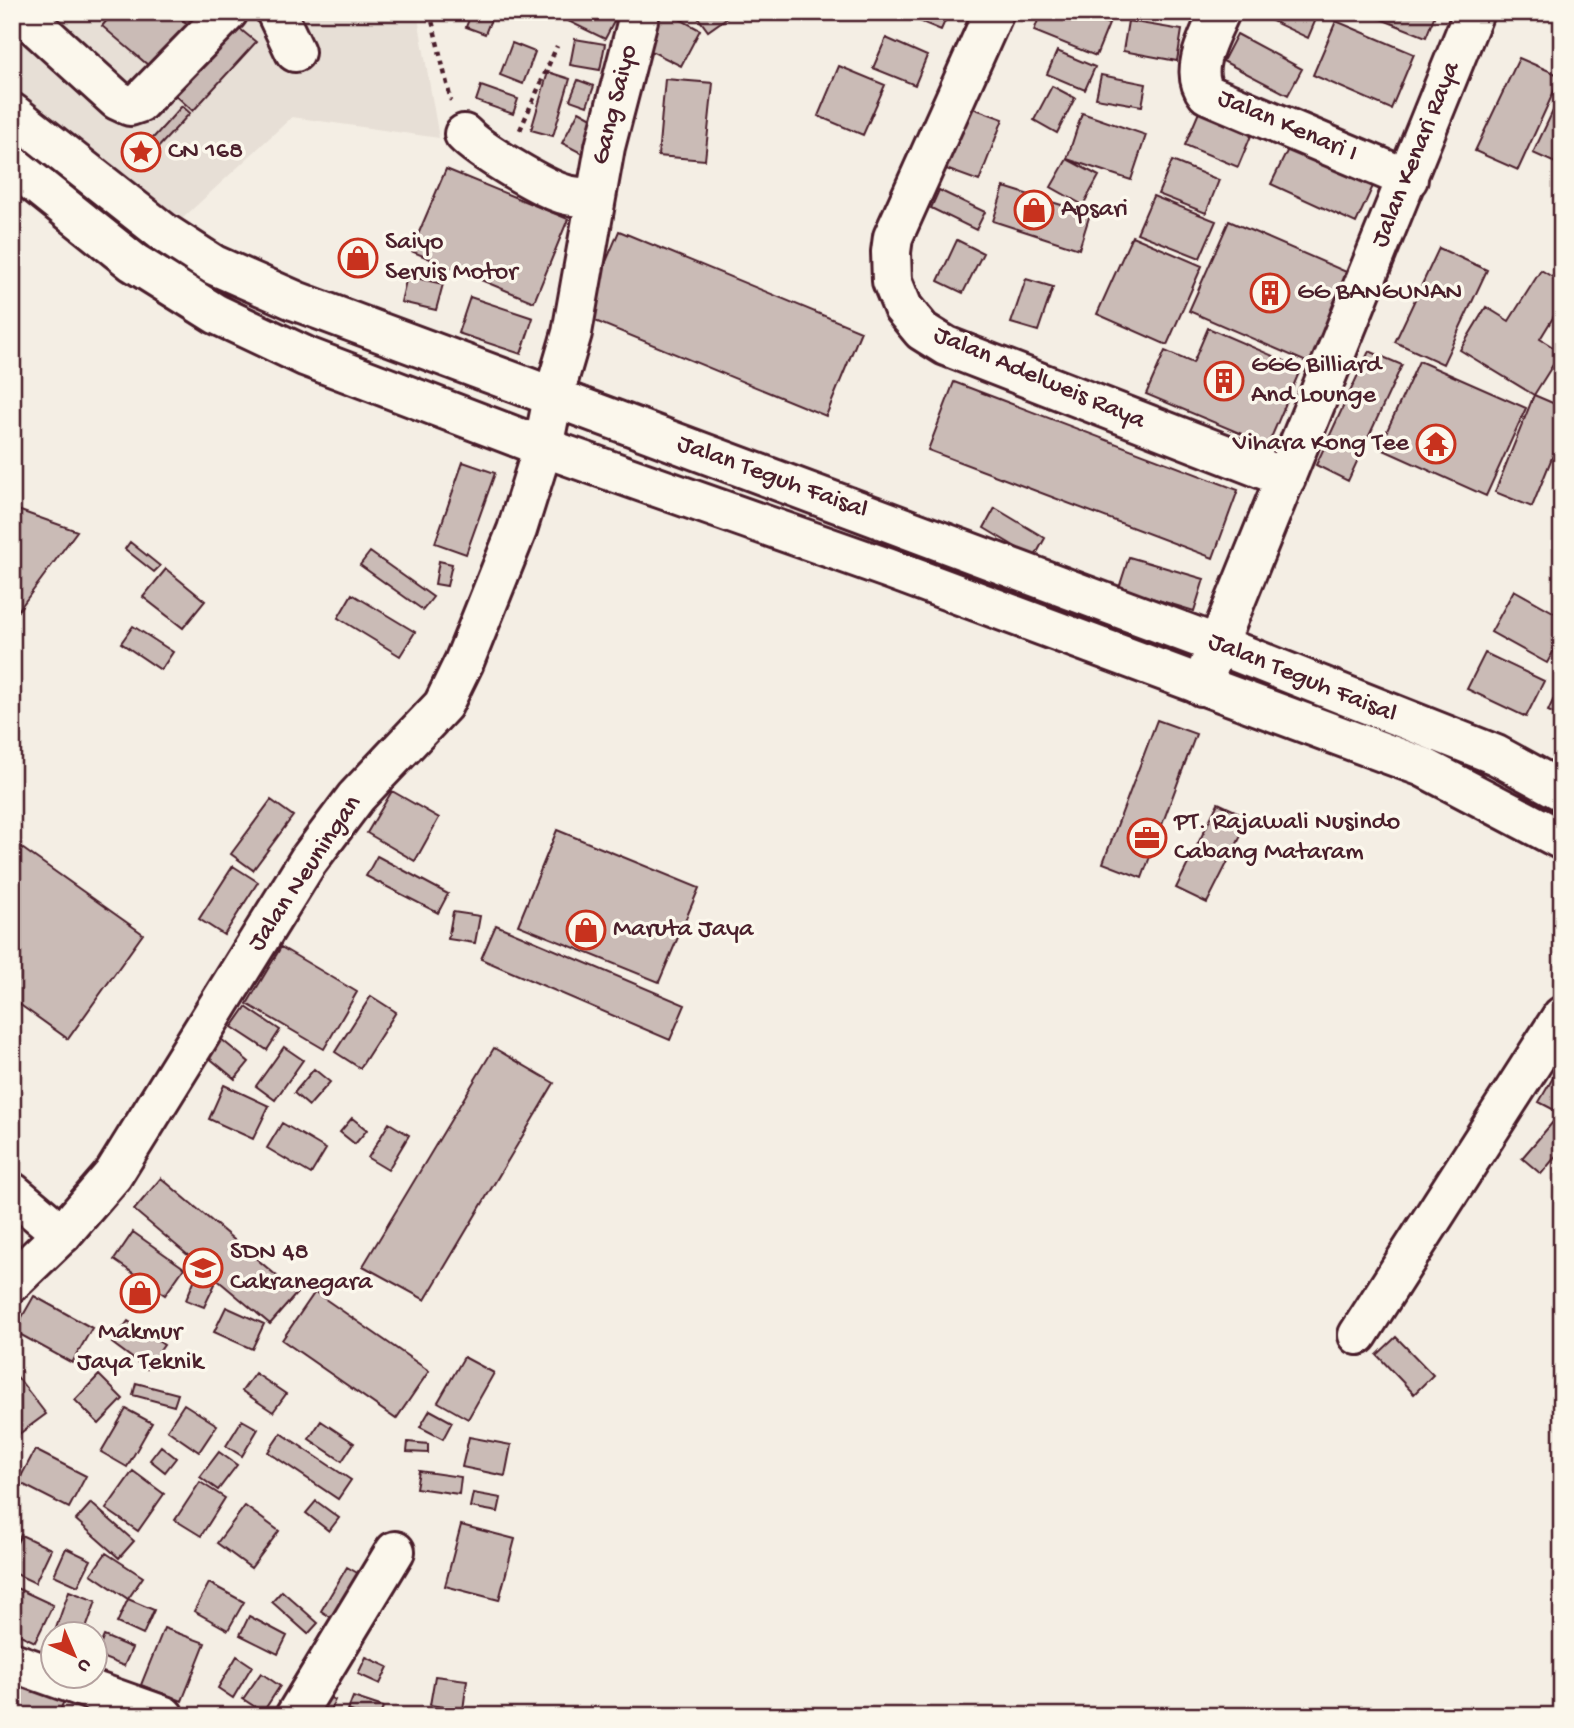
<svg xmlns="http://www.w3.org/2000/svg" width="1574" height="1728" viewBox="0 0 1574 1728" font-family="'Gochi Hand',sans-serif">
<rect width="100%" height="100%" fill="#f4eee4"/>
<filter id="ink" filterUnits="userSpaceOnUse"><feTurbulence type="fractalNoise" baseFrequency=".0143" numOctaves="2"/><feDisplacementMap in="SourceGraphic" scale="14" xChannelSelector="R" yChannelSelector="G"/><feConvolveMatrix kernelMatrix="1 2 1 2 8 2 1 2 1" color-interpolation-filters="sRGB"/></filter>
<g filter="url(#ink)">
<path fill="#e7dfd6" d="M12 12H417L439 138 292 117 170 230 12 101Z"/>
<path fill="#cabbb6" stroke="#4a1f2b" stroke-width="2" d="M114 12H174L192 28 155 71 102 26Z
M472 12H494L485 34 466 27Z
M562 12H619L605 39 560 17Z
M656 12H667L700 30 681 66 639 45Z
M694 12H735L708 31Z
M898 12H949L941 30Z
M1041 12H1081L1109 24 1096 56 1034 31Z
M1253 12H1319L1308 38Z
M1363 12H1436L1426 37Z
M1128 21 1182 30 1177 61 1123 51Z
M1336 21 1414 54 1391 109 1313 75Z
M234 24 256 42 193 111 172 92Z
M1237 34 1302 69 1288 95 1223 61Z
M886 38 927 56 915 85 873 68Z
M575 39 605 44 600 70 570 65Z
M512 43 535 52 523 84 500 75Z
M1057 51 1095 67 1085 90 1047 74Z
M1519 58 1561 76 1518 170 1475 151Z
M839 66 885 85 863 135 818 116Z
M548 72 570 79 553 136 531 130Z
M1101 75 1146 84 1142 106 1096 98Z
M665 79 713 83 705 160 658 156Z
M578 80 594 86 587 106 570 100Z
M481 86 518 99 513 114 476 101Z
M1052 86 1075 98 1057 133 1034 120Z
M1562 92V166L1533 153Z
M1202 105 1255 126 1238 167 1185 145Z
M182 106 190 113 143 164 136 157Z
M970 107 1003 119 979 181 946 169Z
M579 111 599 122 583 154 562 143Z
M1082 113 1146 135 1131 180 1067 159Z
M1290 145 1374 184 1356 223 1271 184Z
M1067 159 1099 176 1083 205 1051 187Z
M1172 161 1219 180 1206 213 1158 194Z
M446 169 568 219 534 302 411 251Z
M1004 187 1090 214 1079 249 993 221Z
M939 190 985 212 976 230 931 208Z
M1153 196 1216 221 1200 258 1137 233Z
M1229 221 1351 274 1311 364 1189 311Z
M619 231 861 331 826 416 583 316Z
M1132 236 1202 266 1167 345 1097 314Z
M957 240 983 253 963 293 938 281Z
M1439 248 1487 270 1443 364 1395 342Z
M1541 270 1562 283V303L1540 339 1561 352 1534 395 1460 350 1486 307 1509 321Z
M407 276 443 284 436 310 401 302Z
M1026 279 1053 287 1038 331 1011 323Z
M470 297 533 318 521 354 458 333Z
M1208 328 1301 368 1268 445 1146 394 1165 351 1193 363Z
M1369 351 1402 365 1348 481 1316 465Z
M1419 361 1526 408 1486 496 1379 448Z
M954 382 1238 490 1213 558 928 450Z
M1534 395 1562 407V433L1532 507 1495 492Z
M463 462 495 473 466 554 435 543Z
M12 508 77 531 12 619Z
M995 508 1045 538 1034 558 984 528Z
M130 542 160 566 154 572 125 549Z
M370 552 433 597 423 610 360 565Z
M1129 557 1204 579 1194 611 1119 588Z
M439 561 452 564 447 586 435 584Z
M166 569 205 601 183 628 143 597Z
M1514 590 1562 617V636L1547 663 1491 632Z
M352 594 415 632 400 656 338 618Z
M133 626 173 652 161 670 121 643Z
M1485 653 1544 681 1526 717 1467 689Z
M1562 681V717L1548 711Z
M1157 720 1196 734 1142 878 1103 863Z
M392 791 439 818 415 861 367 833Z
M271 800 293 816 253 870 231 854Z
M1218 803 1250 818 1207 903 1176 888Z
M557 830 699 888 659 982 518 925Z
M12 841 143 934 68 1039 12 999Z
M377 856 448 894 438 913 366 876Z
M233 866 258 882 224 935 199 919Z
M453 912 480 916 475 943 448 939Z
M496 925 685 1005 670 1040 481 959Z
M281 947 357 992 324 1049 247 1004Z
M371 996 396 1012 360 1068 335 1052Z
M246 1007 280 1030 267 1050 232 1027Z
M221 1039 249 1062 235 1079 207 1056Z
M284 1047 303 1060 275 1100 256 1086Z
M494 1048 554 1083 425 1300 363 1266Z
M1562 1062V1114L1539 1102Z
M314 1069 330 1082 309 1106 294 1093Z
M224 1085 269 1106 253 1139 209 1119Z
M352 1118 367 1130 355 1144 340 1132Z
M1553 1122 1562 1130V1149L1541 1174 1522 1158Z
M282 1123 326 1149 311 1174 267 1148Z
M389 1123 409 1135 388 1170 368 1158Z
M161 1178 297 1293 270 1324 134 1210Z
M133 1232 184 1268 165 1295 114 1260Z
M196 1276 215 1284 204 1307 186 1300Z
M315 1292 429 1371 396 1419 282 1340Z
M34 1296 92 1328 72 1363 14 1331Z
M226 1307 264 1324 252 1349 214 1332Z
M128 1321 164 1345 147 1369 112 1343Z
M1396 1337 1433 1375 1414 1394 1377 1355Z
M464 1357 494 1373 468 1419 438 1402Z
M12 1370 46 1414 15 1437 12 1432Z
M255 1373 286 1394 273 1412 242 1391Z
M99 1375 123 1399 99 1424 75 1400Z
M136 1383 178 1394 174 1406 133 1395Z
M184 1404 217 1425 199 1452 167 1430Z
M126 1409 152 1423 127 1467 101 1452Z
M430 1410 452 1422 443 1439 420 1427Z
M242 1420 258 1429 242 1456 226 1446Z
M321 1421 354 1443 342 1461 309 1439Z
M281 1433 351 1480 338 1499 268 1452Z
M469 1437 511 1445 505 1476 462 1467Z
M408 1442 428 1444V1453L407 1452Z
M161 1446 176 1458 165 1472 150 1460Z
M35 1450 86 1476 69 1508 18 1482Z
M219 1452 237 1465 218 1490 200 1477Z
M133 1471 164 1494 138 1531 106 1509Z
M419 1471 461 1477 459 1494 416 1488Z
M200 1482 225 1498 201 1536 175 1520Z
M473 1493 501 1498 498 1512 470 1507Z
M316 1501 339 1518 329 1531 306 1513Z
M91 1503 134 1541 119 1558 76 1520Z
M245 1506 279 1531 251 1568 217 1543Z
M461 1525 515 1539 499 1600 445 1586Z
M21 1535 51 1549 35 1583 12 1572V1552Z
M66 1548 91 1560 78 1586 54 1575Z
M106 1553 143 1577 128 1599 91 1574Z
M347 1567 361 1575 335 1620 321 1611Z
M209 1583 244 1602 228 1630 194 1611Z
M12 1586 53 1605 35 1642 12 1631Z
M69 1591 96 1601 84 1634H54Z
M282 1591 318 1623 308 1634 272 1602Z
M128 1599 154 1610 143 1635 117 1623Z
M249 1616 287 1636 278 1654 240 1635Z
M164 1628 205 1643 182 1701 141 1685Z
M104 1636 132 1648 124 1666 96 1655Z
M237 1656 252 1666 233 1698 218 1688Z
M366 1657 388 1667 380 1684 358 1674Z
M261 1673 280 1686 263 1712 243 1699Z
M435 1676 467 1680 463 1710 430 1705Z
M21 1682 65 1698 58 1716H25L12 1711Z
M323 1694 335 1700 327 1716H312Z
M353 1697 383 1707 380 1716H365L348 1710Z"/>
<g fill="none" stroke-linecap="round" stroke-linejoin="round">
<defs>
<path id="minor" d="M20 12 117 100 130 106 139 103 228 12
M276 12 295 52
M994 12 893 237 891 252 892 281 903 308 922 331 946 346 1286 478
M1220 12C1210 35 1188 71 1207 94L1408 179
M464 134C479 150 545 190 567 195 575 197 585 197 594 198
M553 398 572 333 605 147 640 12
M1201 686 1474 12
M12 1192 62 1234
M1358 1335 1562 1016
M12 1662 164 1716
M295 1716 395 1551"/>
<path id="major" d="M12 1282 62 1234 113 1175 308 861 356 797 443 705 464 662 517 530 543 447 553 398"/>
<path id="highway" d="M12 113 163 232 214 265 296 301 1216 644 1496 755 1562 791
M12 165 133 262 216 314 307 357 543 447 887 568 1423 767 1562 840"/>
</defs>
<use href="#minor" stroke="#4a1f2b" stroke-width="44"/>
<use href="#major" stroke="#4a1f2b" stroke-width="44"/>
<use href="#highway" stroke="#4a1f2b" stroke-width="44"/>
<path stroke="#4a1f2b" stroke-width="4.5" stroke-dasharray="5 5" stroke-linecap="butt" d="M430 12 451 101
M520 130 557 46"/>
<use href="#minor" stroke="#fbf7ec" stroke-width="38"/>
<use href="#major" stroke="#fbf7ec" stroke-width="38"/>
<use href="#highway" stroke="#fbf7ec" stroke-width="38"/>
</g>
</g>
<defs>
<symbol id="sight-ring" viewBox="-11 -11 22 22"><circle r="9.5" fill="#fbf7ec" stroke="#c8321e" stroke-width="1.5"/><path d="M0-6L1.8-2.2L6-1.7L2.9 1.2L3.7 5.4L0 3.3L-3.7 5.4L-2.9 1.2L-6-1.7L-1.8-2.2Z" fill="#c8321e"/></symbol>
<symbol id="shop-ring" viewBox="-11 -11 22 22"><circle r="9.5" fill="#fbf7ec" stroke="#c8321e" stroke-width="1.5"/><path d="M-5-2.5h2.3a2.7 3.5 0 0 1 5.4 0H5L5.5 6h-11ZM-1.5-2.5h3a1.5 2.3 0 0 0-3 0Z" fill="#c8321e"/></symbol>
<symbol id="building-ring" viewBox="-11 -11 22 22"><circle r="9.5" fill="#fbf7ec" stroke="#c8321e" stroke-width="1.5"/><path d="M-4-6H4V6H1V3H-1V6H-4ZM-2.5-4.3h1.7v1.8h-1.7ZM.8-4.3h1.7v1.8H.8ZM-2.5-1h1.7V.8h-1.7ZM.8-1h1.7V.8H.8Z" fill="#c8321e"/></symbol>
<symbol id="temple-ring" viewBox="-11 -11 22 22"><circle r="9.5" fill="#fbf7ec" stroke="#c8321e" stroke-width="1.5"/><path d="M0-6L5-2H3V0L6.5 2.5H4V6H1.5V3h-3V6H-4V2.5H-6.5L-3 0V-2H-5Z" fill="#c8321e"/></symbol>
<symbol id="office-ring" viewBox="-11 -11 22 22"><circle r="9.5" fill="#fbf7ec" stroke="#c8321e" stroke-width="1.5"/><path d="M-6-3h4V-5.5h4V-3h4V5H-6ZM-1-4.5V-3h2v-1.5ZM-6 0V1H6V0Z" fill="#c8321e"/></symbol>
<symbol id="school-ring" viewBox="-11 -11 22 22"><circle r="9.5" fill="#fbf7ec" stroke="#c8321e" stroke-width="1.5"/><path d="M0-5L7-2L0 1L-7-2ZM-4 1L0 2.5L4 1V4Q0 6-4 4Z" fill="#c8321e"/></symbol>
</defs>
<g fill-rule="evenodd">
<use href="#sight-ring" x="119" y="130" width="44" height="44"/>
<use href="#shop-ring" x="1012" y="188" width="44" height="44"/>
<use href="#shop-ring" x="336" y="236" width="44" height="44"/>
<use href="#building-ring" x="1248" y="271" width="44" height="44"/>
<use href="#building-ring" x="1202" y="359" width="44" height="44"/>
<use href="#temple-ring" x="1414" y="422" width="44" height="44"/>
<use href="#office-ring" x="1125" y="816" width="44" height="44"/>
<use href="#shop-ring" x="564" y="908" width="44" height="44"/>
<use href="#school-ring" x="181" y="1246" width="44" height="44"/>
<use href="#shop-ring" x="118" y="1271" width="44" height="44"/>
</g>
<g text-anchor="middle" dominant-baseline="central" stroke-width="7" stroke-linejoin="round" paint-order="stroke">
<g font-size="26" fill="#4a1f2b" stroke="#fbf7ec">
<text transform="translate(616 105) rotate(-76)">Gang Saiyo</text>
<text transform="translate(1287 127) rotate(23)">Jalan Kenari I</text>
<text transform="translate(1417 155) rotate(-68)">Jalan Kenari Raya</text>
<text transform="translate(1039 379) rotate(23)">Jalan Adelweis Raya</text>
<text transform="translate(772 478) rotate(20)">Jalan Teguh Faisal</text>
<text transform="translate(1302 679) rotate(22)">Jalan Teguh Faisal</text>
<text transform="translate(306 874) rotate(-56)">Jalan Neuningan</text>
</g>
<g font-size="26" fill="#4a1f2b" stroke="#fbf7ec" text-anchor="start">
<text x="168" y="152">CN 168</text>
<text x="1061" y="210">Apsari</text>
<text x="385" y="243">Saiyo<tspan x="385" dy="30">Servis Motor</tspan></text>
<text x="1297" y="293">GG BANGUNAN</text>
<text x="1251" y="366">GGG Billiard<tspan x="1251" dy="30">And Lounge</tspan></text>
<text x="1409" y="444" text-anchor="end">Vihara Kong Tee</text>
<text x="1174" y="823">PT. Rajawali Nusindo<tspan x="1174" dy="30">Cabang Mataram</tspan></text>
<text x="613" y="930">Maruta Jaya</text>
<text x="230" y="1253">SDN 48<tspan x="230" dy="30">Cakranegara</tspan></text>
<text x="140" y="1333" text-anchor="middle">Makmur<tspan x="140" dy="30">Jaya Teknik</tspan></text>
</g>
</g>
<rect width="1574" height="1728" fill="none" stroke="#fbf7ec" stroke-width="42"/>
<rect x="21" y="21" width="1532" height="1686" fill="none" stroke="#4a1f2b" stroke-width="2.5" filter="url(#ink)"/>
<g transform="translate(74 1655) rotate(136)"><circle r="33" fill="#fbf7ec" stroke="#b4a19f" stroke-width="2"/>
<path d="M0-5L12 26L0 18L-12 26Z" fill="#c8321e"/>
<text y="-10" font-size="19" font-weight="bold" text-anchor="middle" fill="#4a1f2b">U</text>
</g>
</svg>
